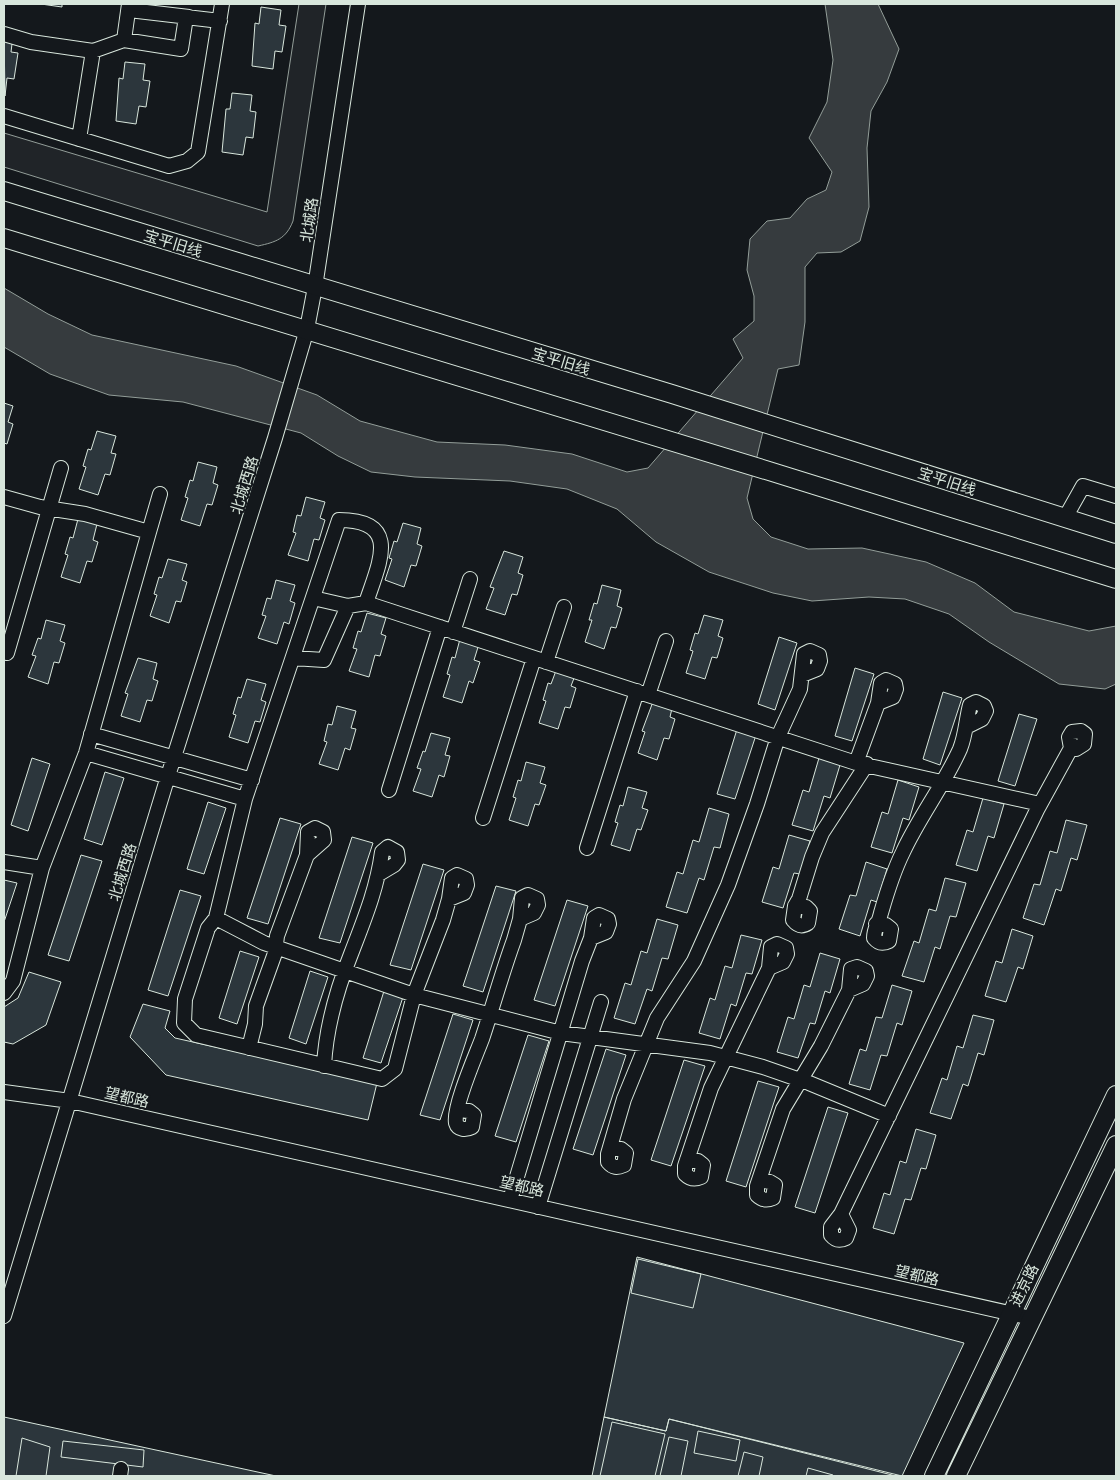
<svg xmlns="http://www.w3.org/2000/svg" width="1120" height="1480" viewBox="0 0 1120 1480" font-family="Quicksand,'Noto Sans SC',sans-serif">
<rect width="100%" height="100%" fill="#14181c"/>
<path fill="#202428" stroke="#939e99" d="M299 4H326L293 221C286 239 276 242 258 246L4 167V133L267 212Z"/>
<path fill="#363b3e" stroke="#939e99" d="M825 4H878L899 49 887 82 871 111 867 148 869 207 860 241 841 252 817 253 805 267V322L799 365 778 369 747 498 753 519 771 537 808 549 862 548 926 562 975 583 1014 612 1089 631 1116 626V684L1105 689 1059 684 989 642 949 614 905 599 869 597 812 601 773 593 709 572 656 542 617 509 567 489 510 481 415 477 371 472 338 456 301 433 183 402 109 395 50 374 4 347V288L48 314 92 335 236 366 317 395 360 421 437 442 505 445 572 454 627 472 648 468 743 358 733 339 754 321V296L747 270 750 239 767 221 790 218 807 199 826 190 832 172 809 138 827 102 833 60Z"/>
<path fill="#2c363c" stroke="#d8e6dc" d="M41 4H62V7Z
M261 7 281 10 279 25 286 26 282 52 275 51 273 69 252 66 255 23 259 24Z
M4 35 13 36 11 52 18 53 14 79 7 78 5 96Z
M125 62 145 64 143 80 150 81 146 107 139 106 136 124 116 121 119 78 123 79Z
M232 93 252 95 250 111 256 112 253 138 246 137 243 155 222 152 226 109H230Z
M4 403 13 406 8 422 13 424 7 444 4 443Z
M97 431 116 436 111 453 116 454 110 475 105 474 98 495 79 489 86 467 83 466 88 449 91 450Z
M198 462 217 467 213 483 218 485 212 505 207 504 200 526 181 520 188 498 185 497 190 480 193 481Z
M306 497 325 502 320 518 325 520 319 540 314 539 308 561 288 555 296 533 293 532 297 515 301 516Z
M78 519 97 524 93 540 98 542 92 562 87 561 80 583 61 577 68 555 65 554 70 537 73 538Z
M403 523 421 528 417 544 422 546 416 566 411 565 404 587 385 580 392 559 389 558 394 541 397 542Z
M504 551 523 557 518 573 523 575 517 595 512 594 505 615 486 609 494 588 490 587Z
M168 559 187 564 182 580 187 582 181 602 176 601 169 623 150 616 157 595 154 594 159 577 162 578Z
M276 580 295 585 290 601 295 603 289 624 284 622 277 644 258 638 266 616 262 615 267 598 271 599Z
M602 585 621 590 617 606 622 608 616 628 611 627 604 649 585 642 592 620H589L594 603 597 604Z
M367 613 386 618 381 634 386 636 380 656 375 655 369 677 349 671 357 649 353 648 358 631 361 632Z
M704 615 723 620 718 636 723 638 717 658 712 657 705 679 686 673 693 651 690 650 695 633 698 634Z
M46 620 65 625 60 641 65 643 59 663 54 662 48 684 28 677 36 656 32 655 38 638 41 639Z
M779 637 797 643 775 710 758 704Z
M460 639 479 644 474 660 480 662 473 683 469 681 462 703 443 697 450 675 447 674 452 657 455 658Z
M138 658 157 663 153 679 158 681 152 701 147 700 140 722 121 716 128 694 125 693Z
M557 668 576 673 571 686 576 688 570 708 565 707 558 729 539 723 546 701 543 700 548 683 551 684Z
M855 668 874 674 852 741 835 736Z
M247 679 266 684 261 700 266 702 260 722 255 721 248 743 229 737 236 715 233 714 238 697 241 698Z
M943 692 962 698 940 765 923 759Z
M654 699 673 704 670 717 675 719 669 739 664 738 657 760 638 753 645 732 642 731Z
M337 706 356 711 351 728 356 729 350 750 345 748 338 770 319 764 327 742 324 741 328 724 332 725Z
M1019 714 1037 719 1015 786 998 781Z
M738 726 757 732 735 799 717 794Z
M431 733 450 738 445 755 450 756 444 777 439 775 432 797 413 791 421 769 417 768 423 751 425 752Z
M32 758 50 764 28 831 11 825Z
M819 758 840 765 830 798 824 796 813 831 792 825 803 790 809 792Z
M526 762 545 767 540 783 546 785 539 805 535 804 528 826 509 820 516 798 513 797 518 780 521 781Z
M105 772 124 778 102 845 84 839Z
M898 780 919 787 909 820 903 818 892 853 871 847 882 812 888 814Z
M628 787 647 792 642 808 648 810 641 830 637 829 630 851 611 845 618 823 615 822 620 805 623 806Z
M983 798 1004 804 994 838 988 836 977 871 956 865 967 830 973 832Z
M208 802 226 808 204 874 187 869Z
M709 808 729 814 720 848 714 847 704 880 699 878 687 913 666 907 677 872 683 874 693 840 699 842Z
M280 818 301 824 268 924 247 918Z
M1066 820 1087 825 1077 860 1071 858 1061 891 1056 889 1044 925 1023 918 1034 884 1040 885 1050 851 1057 853Z
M789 835 810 841 800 874 794 873 783 908 762 902 773 867 779 869Z
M352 837 373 843 340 943 319 938Z
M81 855 102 861 69 961 48 955Z
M866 862 887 869 877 902 871 900 860 936 839 929 850 895 856 896Z
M423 864 444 870 411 970 390 965Z
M945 878 966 883 956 917 950 916 940 949 935 947 924 982 902 976 914 941 919 943 929 909 936 911Z
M4 880 17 883 4 922Z
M496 886 516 891 483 992 463 986Z
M180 890 201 896 168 996 148 990Z
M567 900 588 906 555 1006 534 1000Z
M657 919 678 925 668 959 662 958 652 991 647 989 635 1024 614 1018 625 983 631 985 641 951 647 953Z
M1012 929 1033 936 1023 969 1018 967 1006 1002 985 996 996 961 1002 963Z
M741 935 762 940 752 974 746 973 736 1006 731 1004 720 1039 699 1033 710 998 715 1000 725 966 732 968Z
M240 951 259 957 237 1024 219 1018Z
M820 953 840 959 830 993 825 991 815 1024 810 1023 798 1058 777 1052 788 1017 794 1019 804 985 810 987Z
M310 971 328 977 306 1044 289 1038Z
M29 972 61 982 46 1025 13 1044 4 1042V1007L18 998Z
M892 985 912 991 902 1025 897 1023 887 1056 881 1055 870 1090 849 1084 860 1049 866 1051 876 1017 882 1018Z
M384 991 403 997 381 1063 363 1058Z
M143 1004 170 1011 165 1028 175 1038 377 1083 368 1120 166 1075 130 1037Z
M453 1014 473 1020 440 1120 420 1115Z
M973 1015 994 1020 984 1055 978 1053 968 1086 963 1084 951 1119 930 1113 942 1078 947 1080 957 1046 963 1048Z
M528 1035 549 1041 516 1142 495 1136Z
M606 1049 626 1055 593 1155 573 1149Z
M684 1060 705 1066 671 1166 651 1160Z
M758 1081 779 1087 746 1187 726 1181Z
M828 1107 848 1113 815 1213 795 1207Z
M916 1129 936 1135 926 1169 921 1168 911 1200 905 1199 894 1234 873 1228 884 1193 890 1195 900 1161 906 1163Z
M637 1257 964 1343 902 1476 669 1419 666 1431 604 1417Z
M638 1259 701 1274 693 1308 631 1293Z
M4 1417 142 1447 276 1476H4Z
M604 1417 666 1431 669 1419 896 1476H592Z
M612 1422 665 1434 655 1476H600Z
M698 1431 740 1440 736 1461 694 1453Z
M669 1437 688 1441 681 1476H660Z
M22 1438 50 1447 46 1476H16Z
M63 1441 144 1450 143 1467 61 1457Z
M744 1452 763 1457 759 1476H738Z
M808 1468 833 1475 832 1476H806Z"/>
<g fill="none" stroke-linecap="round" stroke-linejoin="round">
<defs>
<path id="minor" d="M129 10 189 17
M4 34 31 42 93 51 124 40 181 49 186 17 220 21
M124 40 129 4
M4 116 169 166 187 161 198 152 222 4
M79 139 93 51
M4 497 40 507 85 514 149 532 86 753 42 868 13 981 4 993
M1065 518 1083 486 1116 496
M149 532 160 494
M313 598 348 606 366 603C379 563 402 520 339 520L245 799 216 918 264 943 414 995 561 1033 710 1053 763 1067 809 1083 889 1116
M366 603 856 763 1040 804
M453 632 470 579
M7 653 61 468
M293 658 324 660 348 606
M546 662 564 607
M648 695 666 641
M91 734 252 780
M86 753 245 799
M856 763 878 703 881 683 886 680 895 684 896 689 893 697 878 703
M389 790 440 627
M483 818 534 658
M587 848 637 691
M4 862 42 868
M795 906 806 907 810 911 808 923C802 927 798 926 793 920L795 906 799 899 812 857 822 833 867 764
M216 918 208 928 185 999 184 1023 196 1035 382 1079 395 1069 414 995 443 920 449 899 452 878 457 875 466 879 467 885 464 893 449 899
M876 924 886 925 891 929 889 941C883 944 879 944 874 938 874 928 879 923 881 913 887 892 893 872 903 852 919 817 944 785 960 749 966 734 966 720 970 705L976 702 984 706 986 711 982 719 968 726
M249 1048 255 1024 256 1006 275 953 277 936 307 855 308 832 315 828 323 832 324 840 307 855
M324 1066C326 1028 337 989 351 954 364 920 377 889 382 852L388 847 397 852 398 860 394 865 379 874
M4 1092 70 1101 1031 1318
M458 1110 469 1111 474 1115 472 1127C466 1130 458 1130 456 1123 453 1107 476 1055 482 1039 493 1006 502 973 514 940L520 919 522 898 528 895 537 899 538 905 534 913 520 919
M610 1148 621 1149 626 1153 624 1165C617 1168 613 1168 608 1162V1154L624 1099 657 1018 694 961 728 885 757 804 778 737 800 689 804 654 810 651 819 655 820 661 817 669 802 675
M687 1160 698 1161 703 1165 701 1177C694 1180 690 1179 685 1174V1166L711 1088 769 968 771 947 777 944 786 948 787 954 783 962 769 968
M759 1180 770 1182 775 1185 773 1198C766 1201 762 1200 757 1195V1186L783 1109 821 1046 849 990 851 969 857 967 866 971 867 976 863 984 849 990
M510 1200 582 961 591 938 594 918 599 915 608 919 609 924 606 932 591 938
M538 1207 601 1002
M841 1214 849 1230 846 1238C840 1241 836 1241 831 1235V1227L841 1214 1037 810 1071 748 1069 737 1072 732 1081 731 1085 734 1084 744 1076 749 1071 748
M4 1316 168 776 275 438 307 329 315 287 358 4
M120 1476 121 1469"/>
<path id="major" d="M4 191 672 394 1116 534
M4 238 769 471 1116 579
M934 1476 1116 1095
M956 1476 1116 1145"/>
</defs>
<use href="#minor" stroke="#d8e6dc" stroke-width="16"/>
<use href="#major" stroke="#d8e6dc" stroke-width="20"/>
<use href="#minor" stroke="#14181c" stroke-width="14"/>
<use href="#major" stroke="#14181c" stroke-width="18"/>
</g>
<g text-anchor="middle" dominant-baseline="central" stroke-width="4" stroke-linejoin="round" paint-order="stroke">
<g font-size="15" fill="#d8e6dc" stroke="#14181c">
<text transform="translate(309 220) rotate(-82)">北城路</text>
<text transform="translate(173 243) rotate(17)">宝平旧线</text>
<text transform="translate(561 361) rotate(17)">宝平旧线</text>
<text transform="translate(947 481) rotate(18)">宝平旧线</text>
<text transform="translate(244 485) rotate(-73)">北城西路</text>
<text transform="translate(122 872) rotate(-73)">北城西路</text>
<text transform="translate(127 1097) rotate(13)">望都路</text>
<text transform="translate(522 1186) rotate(13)">望都路</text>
<text transform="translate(917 1275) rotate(13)">望都路</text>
<text transform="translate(1024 1285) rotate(-64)">进京路</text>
</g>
</g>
<rect width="1120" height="1480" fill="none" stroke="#d8e6dc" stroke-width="10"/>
</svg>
